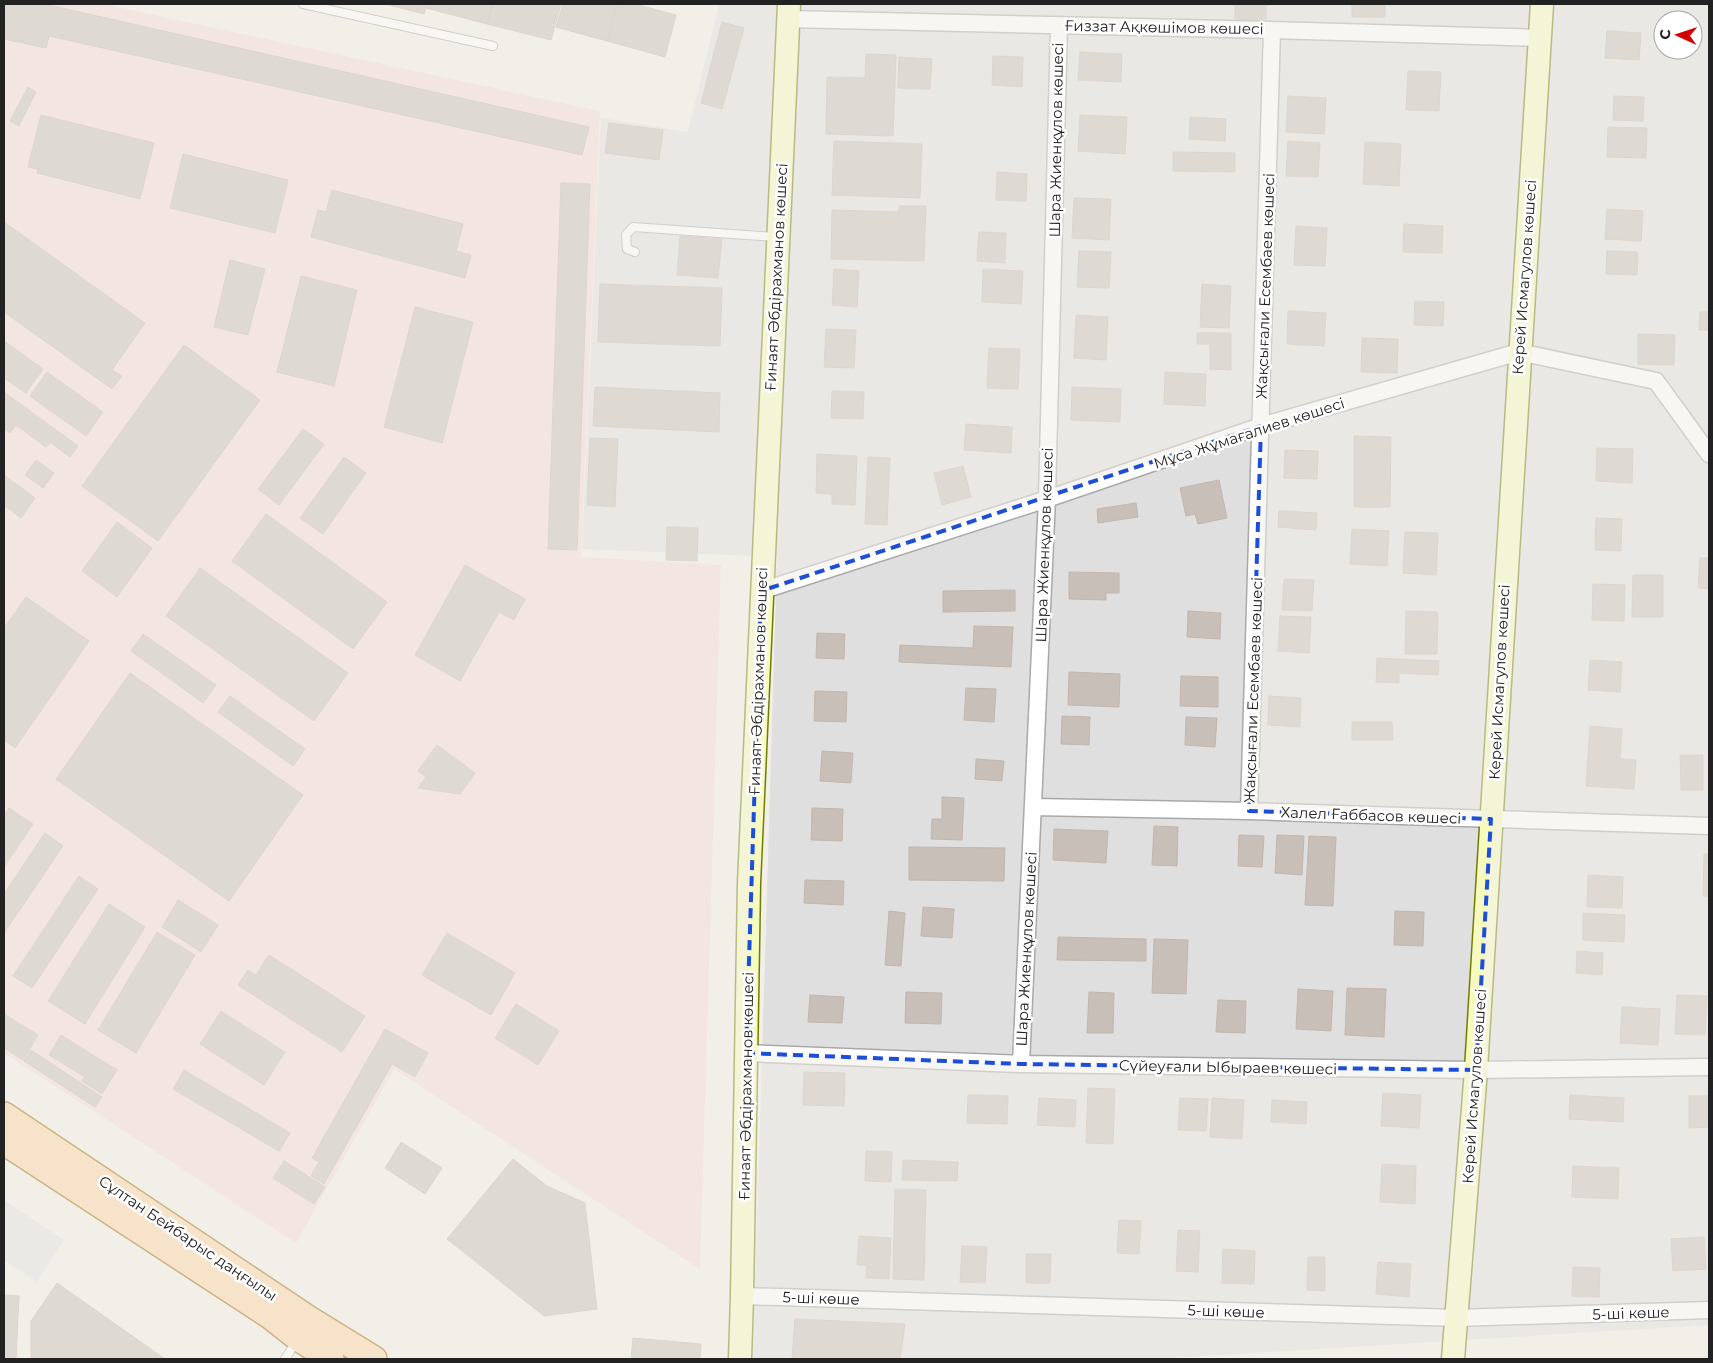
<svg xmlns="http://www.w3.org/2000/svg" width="1713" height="1363" viewBox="0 0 1713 1363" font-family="Montserrat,sans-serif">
<rect width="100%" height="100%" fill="#f2efe9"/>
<path fill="#e0dfdf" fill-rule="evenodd" d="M719 4H1709V1325L1155 1359H753L777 557 582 549 601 118 688 132ZM1663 20H1693V50H1663Z"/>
<path fill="#f2dad9" d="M4 4H104L600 111 581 557 721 565 700 1269 394 1069 296 1243 4 1053Z"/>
<path fill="#e2e2e2" d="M4 1200 64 1240 37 1282 4 1260Z"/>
<path fill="#c7bfb8" stroke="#c4b6ab" d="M4 4H44L589 127 582 155 49 36 46 48 4 39Z
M385 4H427L424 14Z
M427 4H493L487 24 426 8Z
M492 4H561L551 40 487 24Z
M563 4H617L607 41 556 27Z
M617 4H635L676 15 665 57 607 41Z
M1235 4H1275L1266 5V19L1235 20Z
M1352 4H1385V17H1352Z
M722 22 744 28 722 109 701 103Z
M1607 31 1641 33 1639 60 1605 58Z
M1080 52 1122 54 1121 82 1078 80Z
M866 54 896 55 893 136 826 134 827 77 865 78Z
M993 56 1023 57 1022 87 992 85Z
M899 57 932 59 930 89 898 88Z
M1408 71 1441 72 1439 111 1406 110Z
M28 87 36 92 19 126 10 121Z
M1288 96 1326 98 1324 134 1286 132Z
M1614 96 1644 97 1643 121 1613 120Z
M41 115 154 143 140 199 37 173 38 169 28 167Z
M1080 115 1127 117 1125 154 1078 151Z
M1190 117 1226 119 1225 141 1189 139Z
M609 123 663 130 659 160 605 153Z
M1608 127 1647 128 1646 158 1607 157Z
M834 141 922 144 920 198 832 195Z
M1288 141 1320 143 1318 177 1286 176Z
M1365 142 1401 144 1399 186 1363 184Z
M1173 152 1235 153V172L1173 171Z
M183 154 288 180 275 233 170 208Z
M997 172 1027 174 1026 201 996 200Z
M561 183 590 184 577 550 548 549Z
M332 190 463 224 456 251 471 255 465 278 311 237 318 210 326 212Z
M1074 198 1111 199 1109 240 1072 238Z
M900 206H926L924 261 831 259 832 210 898 212Z
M1607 209 1643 211 1641 241 1605 239Z
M4 222 145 323 112 370 122 376 112 389 4 312Z
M1404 224 1443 226 1442 253 1403 252Z
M1296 226 1327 228 1325 266 1294 265Z
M979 232 1006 233 1005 263 977 261Z
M680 236 722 239 718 278 677 275Z
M1079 251 1111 252 1109 288 1077 287Z
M1607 251 1638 252 1637 275 1606 274Z
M230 260 265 269 248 335 214 327Z
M834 269 859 271 857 307 832 305Z
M983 269 1023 271 1021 304 982 302Z
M301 276 357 290 334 386 277 372Z
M600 284 722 288 720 346 598 342Z
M1202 284 1231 286 1229 328 1200 327Z
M1415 301 1444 302 1443 326 1414 325Z
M415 307 473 322 442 443 384 427Z
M1288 311 1326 313 1324 346 1287 344Z
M1700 312H1709V330H1699Z
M1076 315 1108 317 1106 360 1074 358Z
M826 329 856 330 854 368 824 367Z
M1197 333H1231V370L1210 369V344H1197Z
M1638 334 1675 335 1674 365 1638 364Z
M1362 338 1398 339 1397 373 1361 372Z
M4 341 43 369 26 393 4 378Z
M184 345 260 400 158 541 82 486Z
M989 348 1020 349 1018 389 987 388Z
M47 372 103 412 86 436 30 396Z
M1165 372 1206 374 1205 406 1164 404Z
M595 387 720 393 719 432 593 426Z
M1072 387 1121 389 1120 422 1071 420Z
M832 391 864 392 863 419 831 418Z
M4 392 78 446 70 457 50 442 46 447 16 425 10 433 4 428Z
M966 424 1012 427 1011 453 964 450Z
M303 429 324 444 279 505 258 489Z
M1354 436 1391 437 1390 507H1354Z
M590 438 618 439 615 507 587 505Z
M1597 448 1633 449 1632 483 1596 481Z
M1285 450 1318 451 1317 479 1284 478Z
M817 454 857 456 855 505 832 504V494L816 493Z
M344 457 366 473 323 534 300 518Z
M868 457 890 458 887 525 865 524Z
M36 460 54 473 43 488 25 475Z
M963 466 971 497 942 505 934 473Z
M4 475 35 498 21 518 4 505Z
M1219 480 1227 518 1198 524 1195 514 1186 516 1180 488Z
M1136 503 1138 517 1098 523 1097 509Z
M1279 511 1317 513 1316 530 1278 527Z
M266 514 387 602 353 649 232 561Z
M1596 518 1622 519 1621 551 1595 550Z
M117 522 152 548 117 597 82 571Z
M667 527 698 528 697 561 666 560Z
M1352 529 1389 531 1387 566 1350 564Z
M1405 532 1438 533 1436 575 1403 573Z
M1700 558H1709V589L1698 588Z
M465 565 525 599 514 620 499 612 460 681 415 655Z
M200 568 348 673 314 721 166 616Z
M1069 572 1119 573V593H1106V600L1069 599Z
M1633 575H1663V617H1632Z
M1284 579 1314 580 1312 611 1282 610Z
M1593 584 1625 585 1624 621 1592 620Z
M1015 590V611L943 612V591Z
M26 597 89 641 15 748 4 740V628Z
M1188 611 1221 613 1220 639 1187 637Z
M1406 611 1438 612 1437 654H1405Z
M1280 616 1311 617 1309 653 1278 651Z
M974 626 1013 627 1011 667 899 662 900 645 973 648Z
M817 633 845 634 844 659 816 658Z
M143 634 216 685 203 703 131 651Z
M1377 658 1439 661 1438 675 1399 673V683L1376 682Z
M1590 660 1622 662 1620 692 1588 690Z
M1069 672 1120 674 1119 707 1068 705Z
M130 673 303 795 229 901 56 779Z
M1181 676 1218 677V707L1180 706Z
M966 688 996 689 994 722 964 720Z
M815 691 847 692 846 722 814 721Z
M230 696 305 749 293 766 218 712Z
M1269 696 1301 698 1300 727 1268 725Z
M1062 716 1090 717 1089 745 1061 744Z
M1186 717 1217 718 1215 747 1185 745Z
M1352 722H1392L1393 740H1352Z
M1590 726 1622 729 1620 759 1636 760 1634 789 1586 786Z
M437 745 475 773 460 794 418 788 426 777 418 771Z
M822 751 853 753 851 783 820 781Z
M1680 755H1703V790H1681Z
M976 759 1004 761 1002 781 975 779Z
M942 797 964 798 962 840 931 839 932 819H942Z
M9 808 33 824 4 867V830L6 827 4 825V816Z
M812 808 843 809 842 841 811 840Z
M1154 826 1178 827 1177 866 1152 865Z
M1054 829 1108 831 1106 863 1053 860Z
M45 833 63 846 4 933V894Z
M1239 835 1264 836 1262 867 1238 866Z
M1277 835 1304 836 1302 875 1275 873Z
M1309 836 1336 837 1333 906 1305 905Z
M909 847 1005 848 1004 881 909 880Z
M1704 854H1709V896H1703Z
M1588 875 1623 877 1622 908 1587 907Z
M79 876 98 889 32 988 13 976Z
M805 880 844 881 843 905 804 903Z
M178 900 218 925 201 952 162 927Z
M109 904 145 927 85 1024 48 1001Z
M923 907 954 909 952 938 921 936Z
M889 911 905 913 901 966 885 965Z
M1395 911 1424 912 1423 946 1394 945Z
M1583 913 1625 915 1624 942 1583 940Z
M157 932 195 955 136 1053 98 1030Z
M447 933 515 973 491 1015 422 975Z
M1058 937 1146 939V961L1057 960Z
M1154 939 1188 940 1186 994 1152 993Z
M1577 951 1603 953 1602 975 1576 973Z
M269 955 365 1016 342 1052 238 985 248 970 256 975Z
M1347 988 1386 989 1384 1037 1345 1035Z
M1298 989 1333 991 1331 1031 1296 1029Z
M906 992 942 993 941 1024 905 1023Z
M1089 992 1114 993 1113 1033H1087Z
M810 995 844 997 842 1023 808 1022Z
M1677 995 1707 996 1705 1035 1675 1034Z
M1218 1000 1246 1001 1245 1033 1216 1032Z
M516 1004 559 1031 538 1065 495 1038Z
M1622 1007 1660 1009 1658 1045 1620 1043Z
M221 1011 285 1052 264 1085 200 1044Z
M4 1014 38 1035 23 1060 4 1048Z
M385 1029 428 1053 415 1077 392 1064 324 1184 311 1176 319 1162 312 1158Z
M61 1035 117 1070 102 1094 82 1081 85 1077 49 1055Z
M31 1050 102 1097 95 1107 24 1061Z
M184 1070 290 1133 279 1151 173 1089Z
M804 1072 845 1073 844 1106 803 1105Z
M1088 1088 1115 1089 1113 1144 1086 1143Z
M1383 1093 1421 1095 1419 1128 1381 1126Z
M968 1095 1008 1096 1007 1124 967 1123Z
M1570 1095 1624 1098 1623 1122 1569 1119Z
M1689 1096H1709V1127L1689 1128Z
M1039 1098 1076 1100 1075 1127 1037 1125Z
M1180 1098 1208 1099 1206 1131 1178 1130Z
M1212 1098 1244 1100 1242 1139 1210 1137Z
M1272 1100 1307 1102 1306 1124 1271 1122Z
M401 1142 442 1168 425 1194 385 1168Z
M866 1151 892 1152 891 1182 865 1181Z
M513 1159 547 1186 585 1203 597 1309 544 1316 447 1239Z
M903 1160 958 1162 957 1181 902 1180Z
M284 1161 325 1187 314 1204 273 1178Z
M1382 1164 1416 1166 1415 1204 1380 1202Z
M1573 1166 1619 1168 1618 1199 1572 1197Z
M895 1189 926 1190 924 1280 893 1279Z
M1119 1220 1141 1221 1139 1254 1117 1253Z
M1178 1230 1200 1231 1198 1272 1176 1271Z
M859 1236 891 1238 889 1279 866 1278 867 1265H857Z
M1704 1237 1706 1269 1673 1271 1671 1239Z
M962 1246 987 1247 985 1283 960 1282Z
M1223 1249 1255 1251 1254 1284 1222 1283Z
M1026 1254H1051L1050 1283H1026Z
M1308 1257H1325V1291L1307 1290Z
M1378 1262 1411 1264 1409 1297 1376 1294Z
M1573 1267 1600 1268 1599 1297 1572 1296Z
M57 1283 165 1359H31V1321Z
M4 1295 19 1296 16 1359H4Z
M795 1319 905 1324 900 1359H792Z
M633 1338 701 1344 700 1359H631Z"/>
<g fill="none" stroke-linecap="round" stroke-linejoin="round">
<defs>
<path id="lane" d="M303 4 493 46
M635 252 627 249 626 235 633 227 776 237
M285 1359 296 1342"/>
<path id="street" d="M788 19 1272 30 1539 38
M761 591 1047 499 1261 426 1519 352 1656 381 1709 454
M1034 807 1249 811 1709 826
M1249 811 1272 30
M746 1053 1021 1064 1476 1070 1709 1067
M1021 1064 1047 499 1059 25
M742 1296 1457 1318 1709 1310"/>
<path id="secondary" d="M740 1359 742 1296 749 883 789 4
M1453 1359 1476 1070 1542 4"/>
<path id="primary" d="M4 1115 309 1319 374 1359
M4 1142 270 1316 298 1338 331 1359"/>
</defs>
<use href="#lane" stroke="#a9a9a9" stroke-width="10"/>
<use href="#street" stroke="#a9a9a9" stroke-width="19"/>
<use href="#secondary" stroke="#707d05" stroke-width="25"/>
<use href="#primary" stroke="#a06b00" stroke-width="28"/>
<use href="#lane" stroke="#fff" stroke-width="8"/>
<use href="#street" stroke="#fff" stroke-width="16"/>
<use href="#secondary" stroke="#f7fabf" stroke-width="22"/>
<use href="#primary" stroke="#fcd6a4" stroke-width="25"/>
</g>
<path d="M0 0H1713V1363H0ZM1261 426 1249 811 1491 819 1476 1070 1021 1064 746 1053 761 591Z" fill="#f2efe9" fill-opacity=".55" fill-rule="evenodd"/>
<path fill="none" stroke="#1d4ed8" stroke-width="4" stroke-dasharray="10 6" stroke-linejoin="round" d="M1261 426 1249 811 1491 819 1476 1070 1021 1064 746 1053 761 591Z"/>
<g text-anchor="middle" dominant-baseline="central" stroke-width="5" stroke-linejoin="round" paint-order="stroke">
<g font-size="15" fill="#222" stroke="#fff">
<text transform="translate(1164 27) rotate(1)">Ғиззат Ақкөшімов көшесi</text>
<text transform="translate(1056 140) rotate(-89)">Шара Жиенқұлов көшесі</text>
<text transform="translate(776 277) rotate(-87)">Ғинаят Әбдірахманов көшесі</text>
<text transform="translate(1524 277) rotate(-86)">Керей Исмагулов көшесі</text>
<text transform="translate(1265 286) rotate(-88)">Жақсығали Есембаев көшесi</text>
<text transform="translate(1249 433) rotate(-18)">Мұса Жұмағалиев көшесі</text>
<text transform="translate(1044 545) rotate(-88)">Шара Жиенқұлов көшесі</text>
<text transform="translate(758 681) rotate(-88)">Ғинаят Әбдірахманов көшесі</text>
<text transform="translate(1499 682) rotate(-87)">Керей Исмагулов көшесі</text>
<text transform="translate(1253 690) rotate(-88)">Жақсығали Есембаев көшесi</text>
<text transform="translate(1371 815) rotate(2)">Халел Ғаббасов көшесі</text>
<text transform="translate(1026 949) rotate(-87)">Шара Жиенқұлов көшесі</text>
<text transform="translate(1228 1067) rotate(1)">Сүйеуғали Ыбыраев көшесi</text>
<text transform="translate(746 1086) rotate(-89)">Ғинаят Әбдірахманов көшесі</text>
<text transform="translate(1474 1086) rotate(-86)">Керей Исмагулов көшесі</text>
<text transform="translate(188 1238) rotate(34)">Сұлтан Бейбарыс даңғылы</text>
<text transform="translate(821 1298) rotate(2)">5-шi көше</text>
<text transform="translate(1226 1311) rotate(2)">5-шi көше</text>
<text transform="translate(1631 1313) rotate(-2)">5-шi көше</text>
</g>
</g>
<rect width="1713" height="1363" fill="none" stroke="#222222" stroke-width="10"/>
<g transform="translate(1678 35) rotate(273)"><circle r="24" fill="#ffffff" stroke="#a7a7a7"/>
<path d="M0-4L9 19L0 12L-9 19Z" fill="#d40000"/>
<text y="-8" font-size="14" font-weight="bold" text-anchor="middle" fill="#222222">С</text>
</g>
</svg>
